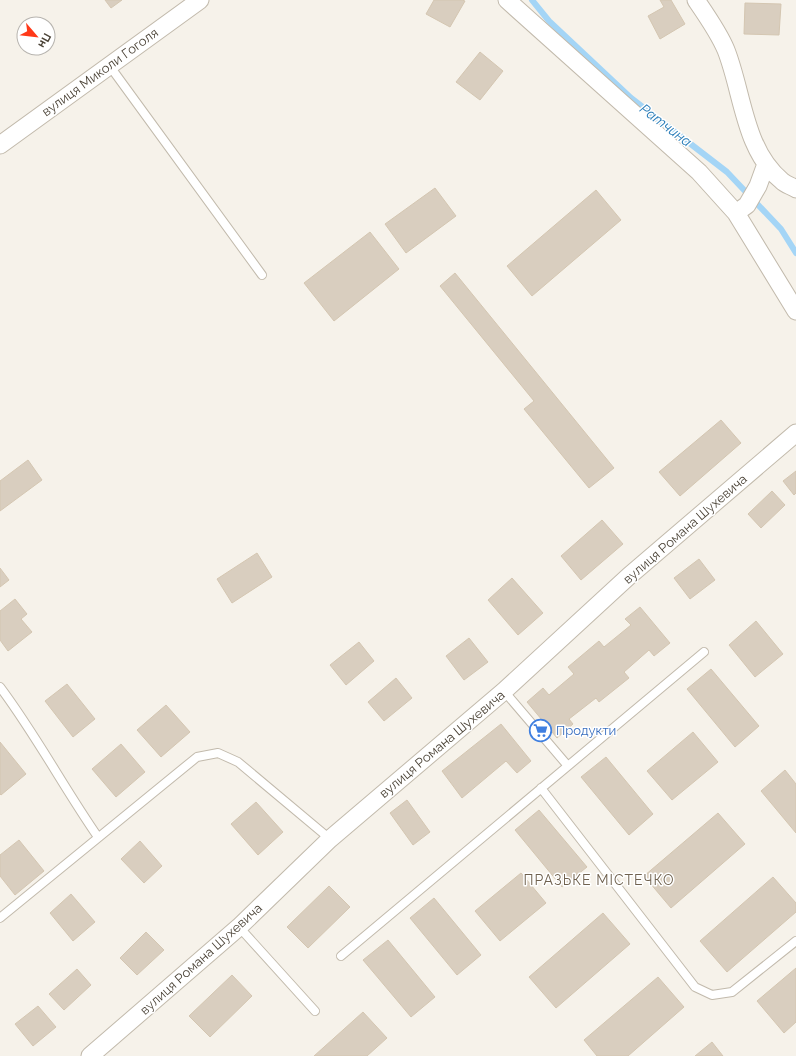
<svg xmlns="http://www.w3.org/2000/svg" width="796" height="1056" viewBox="0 0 796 1056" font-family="Raleway,sans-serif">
<rect width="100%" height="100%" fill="#f6f2ea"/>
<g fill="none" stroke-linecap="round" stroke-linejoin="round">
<path stroke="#a4d5f6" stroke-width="6" d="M532 0 549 21 631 98 727 172 781 229 796 253"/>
</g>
<path fill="#d9cebf" stroke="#d4c6b1" d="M105 0H122L111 8Z
M434 0H462L465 1 450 27 426 14Z
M660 0H671L685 24 660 39 648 16 664 7Z
M745 3 781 4 779 35 744 34Z
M480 52 503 71 480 100 456 82Z
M435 188 456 216 406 253 385 224Z
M596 190 621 220 532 296 507 266Z
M370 232 399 269 334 321 304 283Z
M455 273 614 468 589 488 524 409 534 401 440 286Z
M721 420 741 443 680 496 659 472Z
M28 460 42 480 0 511V481Z
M796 471V493L794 495 783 481Z
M772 491 785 505 761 528 748 514Z
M602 520 623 544 581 580 561 556Z
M257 553 272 577 232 603 217 579Z
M699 559 715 580 690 599 674 578Z
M0 568 9 580 0 587Z
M512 578 543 613 518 635 488 600Z
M15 599 27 614 21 619 32 632 8 651 0 640V611Z
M640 607 670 643 654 656 649 650 624 672 629 678 599 702 596 698 569 719 573 724 557 738 527 702 543 688 549 695 574 674 568 667 599 641 604 647 631 625 625 619Z
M756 621 783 654 755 677 729 645Z
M469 638 488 662 464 680 446 656Z
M359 642 374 661 346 685 330 665Z
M711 669 759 726 735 747 687 689Z
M396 678 412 698 384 721 368 702Z
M67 684 95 719 73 737 45 701Z
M166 705 190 732 161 757 137 730Z
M501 724 531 761 517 773 506 761 462 798 442 771Z
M693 732 718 762 672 800 647 771Z
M0 742 26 774 1 795 0 794Z
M121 744 145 772 116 797 92 769Z
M606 757 653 814 629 835 581 777Z
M785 770 796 784V833L761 791Z
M407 800 430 832 413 845 390 813Z
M256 802 283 832 258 855 231 824Z
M539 810 587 867 562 887 515 830Z
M718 813 745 844 671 908 644 876Z
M19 840 44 871 15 895 0 876V855Z
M140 841 162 866 144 883 121 859Z
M521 873 546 903 500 941 475 911Z
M773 877 796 903V912L727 972 700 941Z
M329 886 350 907 308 948 287 927Z
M71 894 95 922 73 941 50 913Z
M434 898 481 955 457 975 410 918Z
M603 913 630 944 556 1008 529 977Z
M146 932 164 950 137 975 120 958Z
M388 940 435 997 411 1017 363 960Z
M796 968V1022L784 1033 757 1001Z
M77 969 91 985 64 1010 49 994Z
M232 975 252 996 210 1037 189 1016Z
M658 977 684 1007 628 1056H597L584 1040Z
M38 1006 56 1027 33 1046 15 1024Z
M363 1012 387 1038 367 1056H314Z
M712 1042 723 1056H695Z"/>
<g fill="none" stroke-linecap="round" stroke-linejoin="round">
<defs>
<path id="service" d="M109 65 262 275
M0 687C36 735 64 788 98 837
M504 691 568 766
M541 788 695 987 712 995 732 992 796 941
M0 918 197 757 218 753 238 762 330 839
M239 927 315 1011
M341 956 704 652"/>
<path id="minor" d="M507 0 699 172 736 213 796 311
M696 0C707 16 719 33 726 50 743 93 744 150 782 181 786 185 792 186 796 189
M0 145 200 0
M736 213 747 205 758 186 766 164
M90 1056 239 927 330 839 504 691 629 576 796 433"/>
</defs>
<use href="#service" stroke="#c2baac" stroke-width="10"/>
<use href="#minor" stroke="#c2baac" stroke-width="19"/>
<use href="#service" stroke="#fff" stroke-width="8"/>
<use href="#minor" stroke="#fff" stroke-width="17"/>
</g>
<defs>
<symbol id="supermarket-ring" viewBox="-11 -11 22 22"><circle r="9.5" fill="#fff" stroke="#3f7fe0" stroke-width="1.5"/><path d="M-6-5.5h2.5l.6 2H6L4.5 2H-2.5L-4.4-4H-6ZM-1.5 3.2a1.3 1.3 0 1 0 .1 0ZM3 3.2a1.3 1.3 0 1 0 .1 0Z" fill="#3f7fe0"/></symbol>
</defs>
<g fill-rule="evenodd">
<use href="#supermarket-ring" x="528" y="718" width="25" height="25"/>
</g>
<g text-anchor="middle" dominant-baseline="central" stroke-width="3" stroke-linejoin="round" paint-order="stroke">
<g font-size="13" fill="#4b4337" stroke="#fff">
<text transform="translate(100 72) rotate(-36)">вулиця Миколи Гоголя</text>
<text transform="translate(685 529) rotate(-41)">вулиця Романа Шухевича</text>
<text transform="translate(442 744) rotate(-40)">вулиця Романа Шухевича</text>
<text transform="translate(201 959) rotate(-42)">вулиця Романа Шухевича</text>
</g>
<g font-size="13" fill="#366cbe" stroke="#fff" text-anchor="start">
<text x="556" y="730">Продукти</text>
</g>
<g font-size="14" font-style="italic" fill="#277bb7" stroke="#fff">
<text transform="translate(666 125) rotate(37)">Ратчина</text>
</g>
<g font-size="14" letter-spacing="1" fill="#6f614e" stroke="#fff">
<text x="599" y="880">ПРАЗЬКЕ МІСТЕЧКО</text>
</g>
</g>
<g transform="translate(36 36) rotate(118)"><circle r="19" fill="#ffffff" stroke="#b7b4af"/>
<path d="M0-3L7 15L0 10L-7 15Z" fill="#ff3918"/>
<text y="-6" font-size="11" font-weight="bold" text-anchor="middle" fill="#4b4337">Пн</text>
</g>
</svg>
